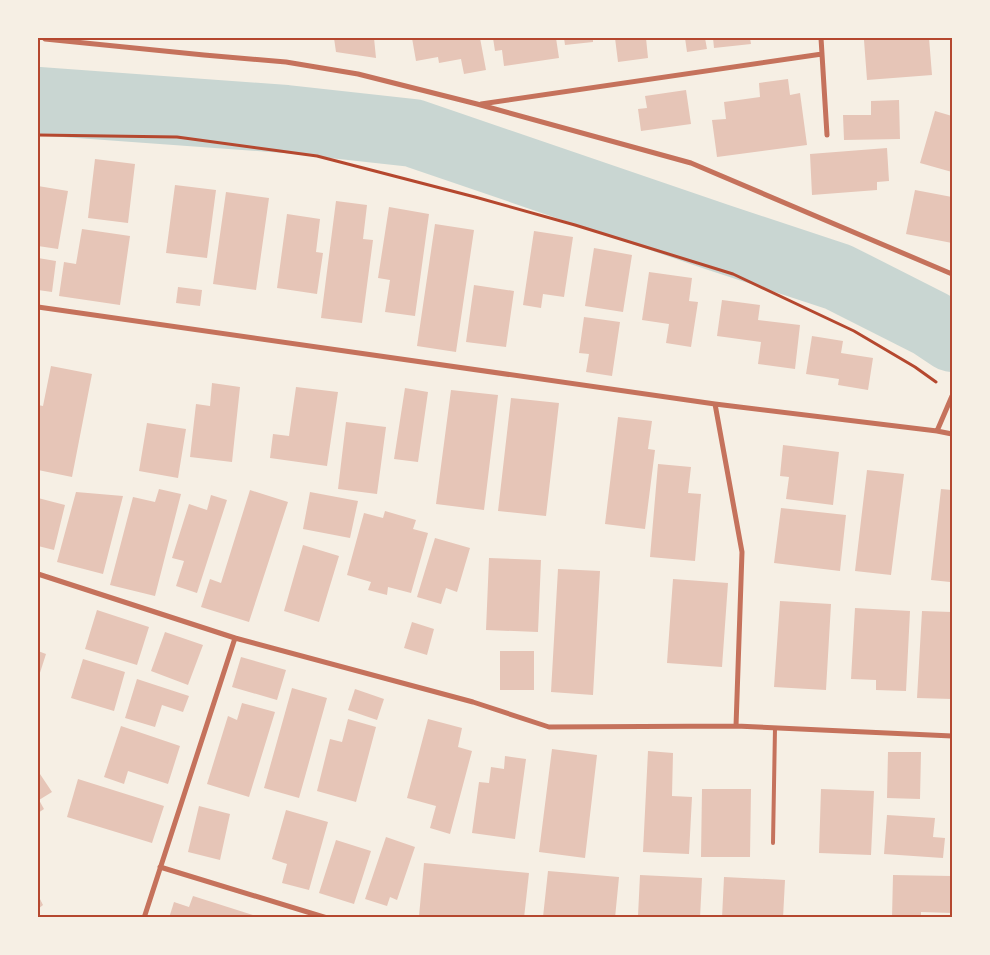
<svg xmlns="http://www.w3.org/2000/svg" width="990" height="955" viewBox="0 0 990 955" font-family="'Varela Round',sans-serif">
<rect width="100%" height="100%" fill="#f6efe4"/>
<g fill="none" stroke-linecap="round" stroke-linejoin="round">
<path stroke="#c9d6d2" stroke-width="68" d="M38 101 286 119 413 133 717 237 838 277 931 324 952 338"/>
</g>
<path fill="#e6c5b7" d="M334 38H374L376 58 336 52Z
M412 38H480L486 70 464 74 461 59 439 63 438 57 416 61Z
M493 38H556L559 58 504 66 502 50 495 51Z
M564 38H593V42L565 45Z
M615 38H646L648 58 618 62Z
M685 38H705L707 49 687 52Z
M713 38H750L751 44 714 48Z
M903 38H929L932 75 867 80 864 40Z
M788 79 790 95 800 93 807 145 717 157 712 120 726 119 724 102 760 97 759 83Z
M686 90 691 124 641 131 638 109 647 108 645 96Z
M899 100 900 139 844 140 843 115H871V101Z
M935 111 952 116V172L920 163Z
M887 148 889 181 877 182V190L812 195 810 154Z
M95 159 135 164 128 223 88 218Z
M175 185 216 190 207 258 166 253Z
M38 186 68 191 58 249 38 246Z
M915 190 952 197V243L906 234Z
M226 192 269 198 256 290 213 284Z
M336 201 367 205 363 239 373 240 362 323 321 318Z
M389 207 429 214 415 316 385 312 390 280 378 278Z
M287 214 320 219 316 252 323 253 317 294 277 288Z
M435 224 474 230 456 352 417 346Z
M82 229 130 236 120 305 59 296 64 262 76 264Z
M534 231 573 237 564 297 543 294 541 308 523 305Z
M594 248 632 255 623 312 585 306Z
M38 258 56 261 52 292 38 290Z
M649 272 692 278 689 301 698 302 691 347 666 343 669 324 642 320Z
M474 285 514 291 506 347 466 342Z
M178 287 202 290 200 306 176 303Z
M722 300 760 305 758 320 800 325 795 369 758 364 761 342 717 336Z
M584 317 620 322 612 376 586 372 589 354 579 353Z
M812 336 843 341 841 353 873 358 868 390 838 385 839 379 806 374Z
M51 366 92 374 72 477 38 470V405L43 406Z
M212 383 240 387 232 462 190 457 196 404 210 406Z
M296 387 338 392 327 466 270 458 273 434 289 436Z
M405 388 428 392 418 462 394 459Z
M451 390 498 395 484 510 436 504Z
M511 398 559 403 546 516 498 511Z
M618 417 652 421 648 449 655 450 645 529 605 524Z
M346 422 386 427 377 494 338 489Z
M147 423 186 429 178 478 139 471Z
M783 445 839 452 833 505 786 499 789 477 780 476Z
M658 464 691 467 688 493 701 494 695 561 650 557Z
M867 470 904 474 891 575 855 571Z
M159 489 181 494 155 596 110 585 133 497 155 502Z
M941 489 952 490V559L950 582 931 580Z
M250 490 288 502 249 622 201 607 210 579 221 583Z
M76 492 123 496 103 574 57 562Z
M310 492 358 501 350 538 303 529Z
M211 495 227 500 197 593 176 586 184 561 172 558 189 504 207 510Z
M38 498 65 505 54 550 38 546Z
M781 508 846 515 840 571 774 563Z
M385 511 416 520 413 529 428 533 411 593 388 587 387 595 368 590 371 582 347 575 364 513 383 518Z
M435 538 470 548 457 592 446 588 441 604 417 597Z
M303 545 339 556 319 622 284 611Z
M489 558 541 560 538 632 486 630Z
M558 569 600 571 593 695 551 692Z
M673 579 728 583 722 667 667 663Z
M780 601 831 604 826 690 774 687Z
M855 608 910 611 906 691 876 690V680L851 679Z
M97 610 149 627 137 665 85 649Z
M922 611 952 612V699L917 698Z
M412 622 434 629 427 655 404 648Z
M165 632 203 645 188 685 151 671Z
M38 651 46 654 38 679Z
M500 651H534V690H500Z
M241 657 286 670 277 700 232 687Z
M83 659 125 672 114 711 71 698Z
M137 679 189 696 183 712 162 705 155 727 125 718Z
M292 688 327 698 299 798 264 788Z
M355 689 384 699 377 720 348 710Z
M242 703 275 712 249 797 207 784 228 716 237 720Z
M348 719 376 727 356 802 317 791 330 739 342 742Z
M428 719 462 728 458 747 472 751 450 834 430 828 436 806 407 798Z
M121 726 180 746 168 784 128 771 124 784 104 777Z
M552 749 597 755 585 858 539 852Z
M648 751 673 753 672 796 692 797 689 854 643 852Z
M888 752H921L920 799 887 798Z
M505 756 526 759 515 839 472 833 479 782 489 783 491 767 504 769Z
M38 771 52 792 39 800 44 809 38 813Z
M78 779 164 806 152 843 67 817Z
M702 789H751L750 857H701Z
M821 789 874 791 871 855 819 853Z
M199 806 230 814 220 860 188 852Z
M286 810 328 822 309 890 282 883 287 864 272 859Z
M887 815 935 818 933 837 945 838 943 858 884 854Z
M386 837 415 847 397 900 390 897 387 906 365 899Z
M336 840 371 851 354 904 319 893Z
M424 863 529 873 524 918H433L419 916Z
M548 871 619 877 615 918 543 917Z
M640 875 702 878 700 918 638 916Z
M893 875 952 876V913L921 912V918H892Z
M724 877 785 880 783 918H722Z
M38 895 43 905 38 909Z
M193 896 259 917V918H169L174 902 189 907Z"/>
<g fill="none" stroke-linecap="round" stroke-linejoin="round">
<path stroke="#b5482f" stroke-width="3" d="M38 135 177 137 317 156 475 197 575 225 733 274 854 331 915 367 936 382"/>
<path stroke="#c5725c" stroke-width="4" d="M773 843 775 728"/>
<path stroke="#c5725c" stroke-width="5" d="M44 38 45 39 204 55 286 62 358 74 477 104 691 163 952 274
M821 38 827 135
M481 104 822 54
M38 307 715 404 937 431 952 434
M715 404 742 552 736 726
M937 431 952 396
M38 574 235 638 473 702 549 727 736 726 952 736
M160 867 327 918
M144 918 235 638"/>
</g>
<rect width="990" height="955" fill="none" stroke="#f6efe4" stroke-width="78"/>
<rect x="39" y="39" width="912" height="877" fill="none" stroke="#b5482f" stroke-width="2"/>
</svg>
